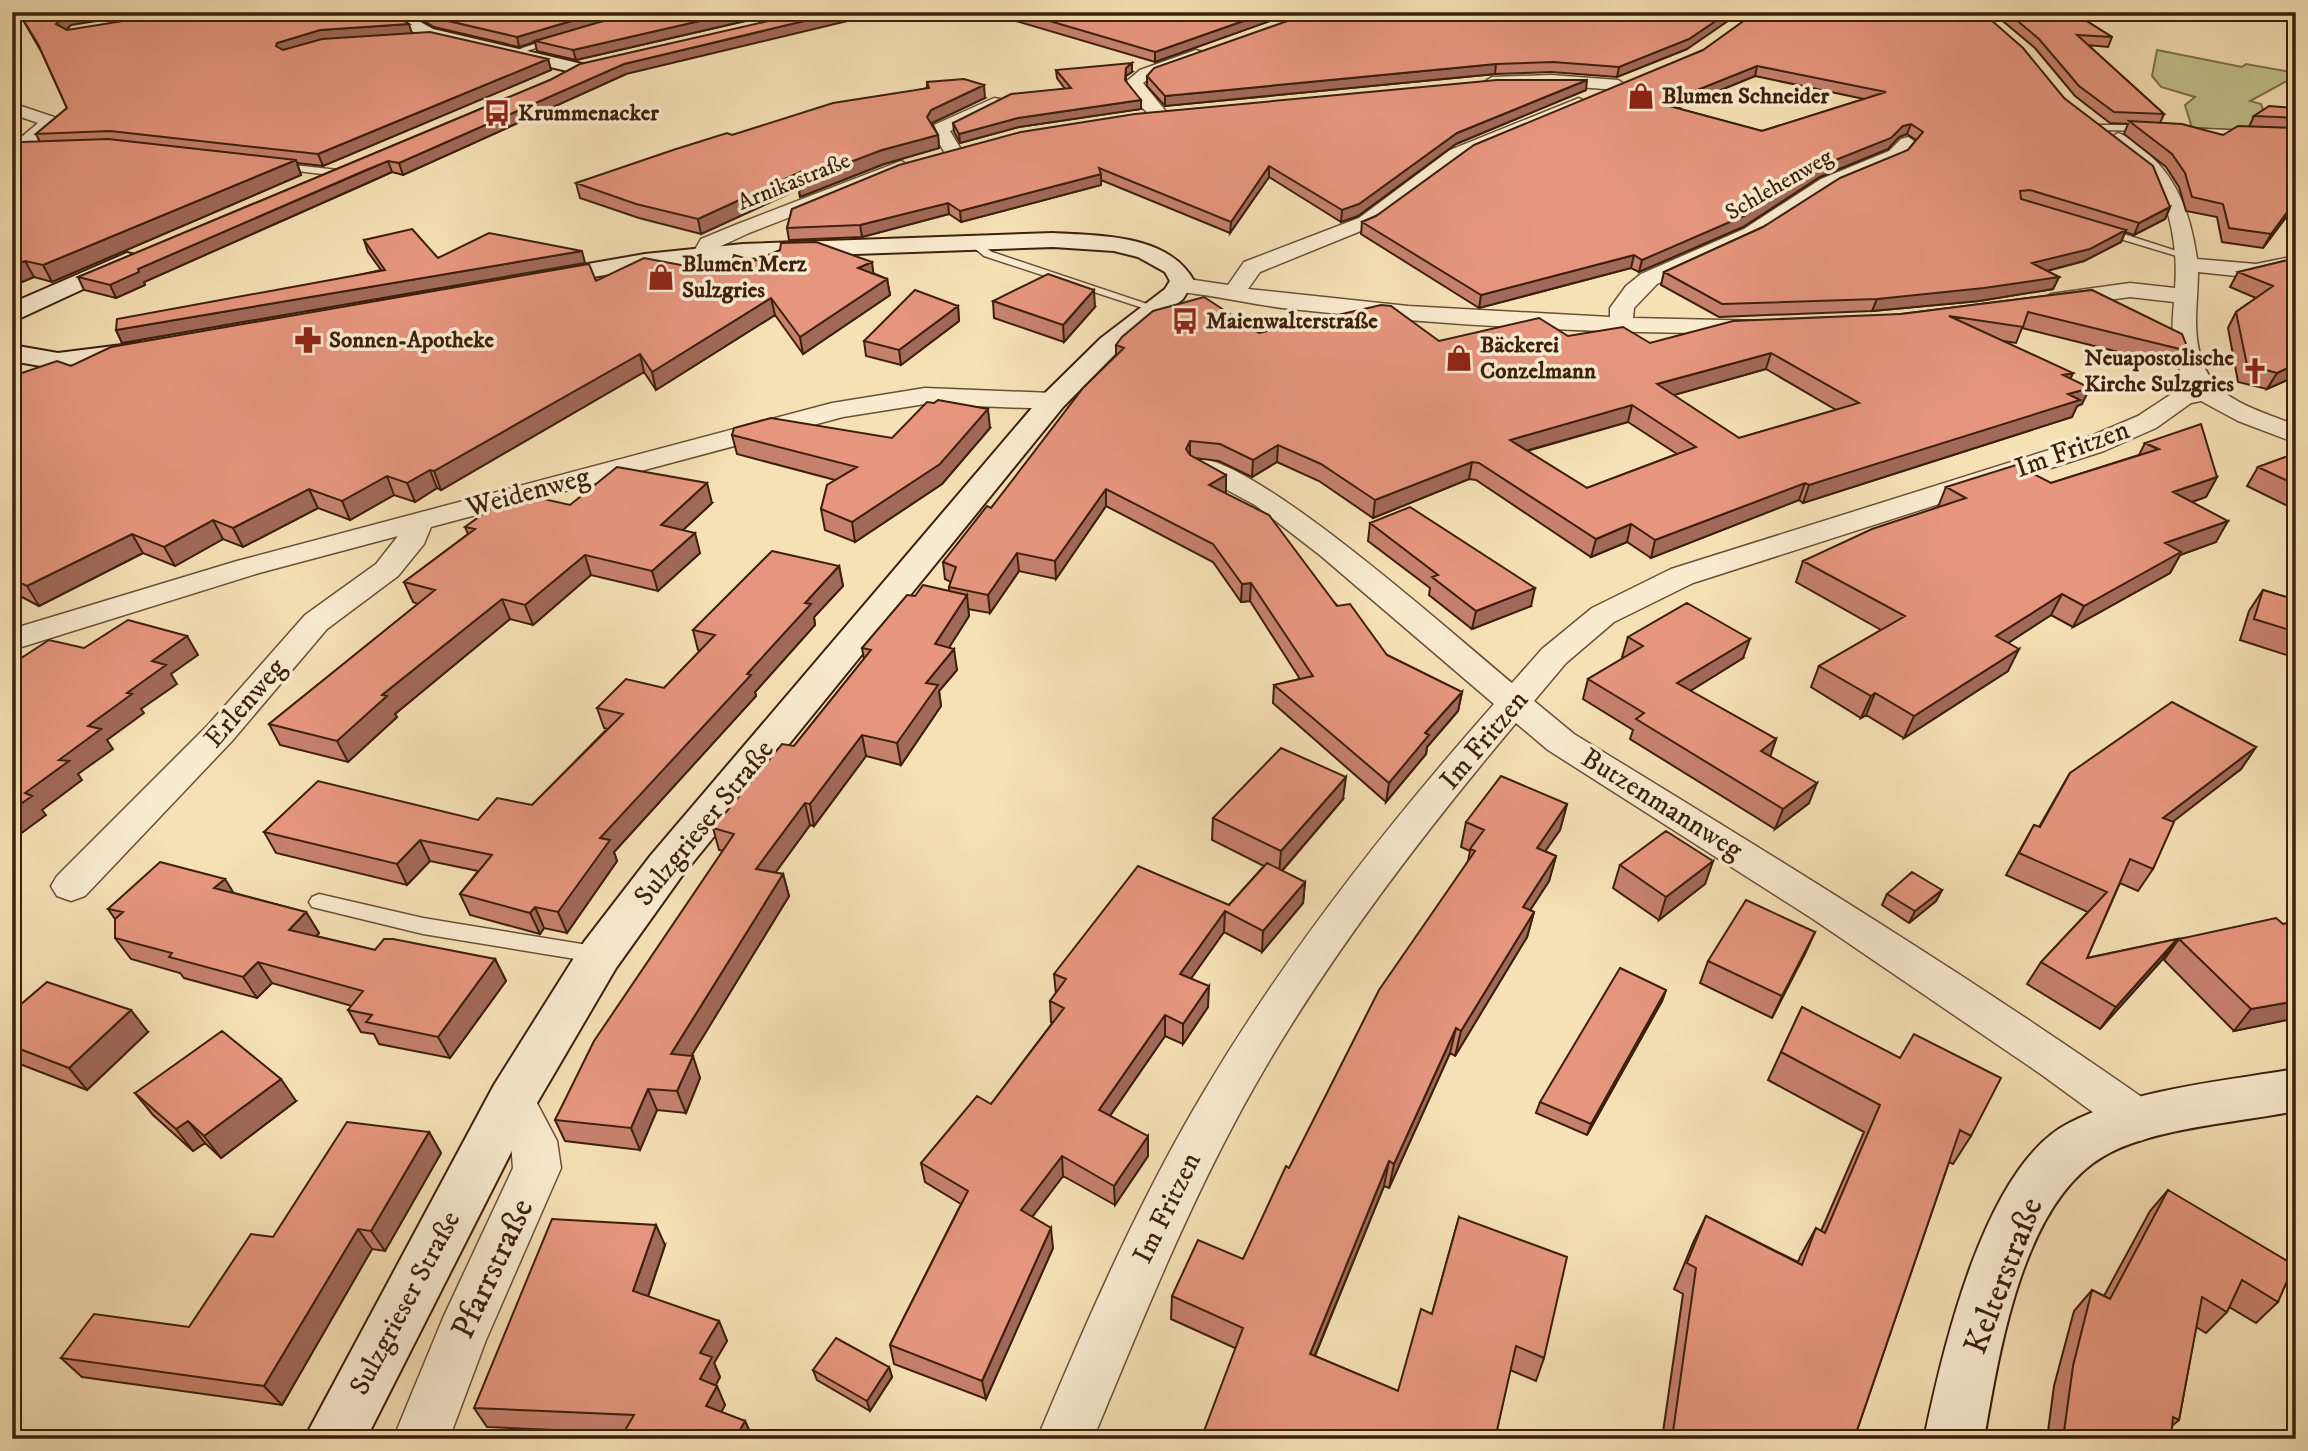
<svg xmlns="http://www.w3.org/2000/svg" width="2308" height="1451" viewBox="0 0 2308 1451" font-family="'IM FELL DW Pica',serif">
<rect width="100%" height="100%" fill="#f6e0b6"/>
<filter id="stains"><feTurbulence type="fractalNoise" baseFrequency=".00286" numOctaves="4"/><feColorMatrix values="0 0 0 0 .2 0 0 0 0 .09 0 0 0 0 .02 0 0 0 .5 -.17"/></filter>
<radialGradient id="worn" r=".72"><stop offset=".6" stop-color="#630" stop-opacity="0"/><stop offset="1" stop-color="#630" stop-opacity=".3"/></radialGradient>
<path fill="#c1c18b" stroke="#7f704c" stroke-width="2" d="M2157 50 2242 67 2246 64 2296 73V76L2250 101 2261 104 2266 118 2244 131 2192 128 2185 105 2195 97 2161 87 2152 76Z"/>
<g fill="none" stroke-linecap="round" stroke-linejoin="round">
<defs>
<path id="lane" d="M555 37 562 39 518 54 511 52Z
M2097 125H2149L2154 128 2149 131 2100 130Z
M2184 128 2296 133V139L2187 133Z
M276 163 338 170 343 173 338 176 273 168V164Z
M2097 228H2105L2189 255 2180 257 2097 232Z
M972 239 992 252 1162 309 1152 311 984 256 967 242Z
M319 894 423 918 600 947 607 949 610 955 607 961 600 963 423 934 312 907 309 902 312 897Z"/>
<path id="street" d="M1196 50 1202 52V58L1152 76 1143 83 1168 114 1159 119C1147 116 1126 93 1127 81L1140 70Z
M1551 75 1618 80 1626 85 1618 90 1551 85 1492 87 1484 82 1492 77Z
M994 98 1000 99 1003 103 1000 107 950 131 962 151 960 155H946L931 129 934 125Z
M1579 98 1588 103 1585 107 1464 158 1373 226 1260 272 1248 289 1408 306 1610 317V308L1626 286 1641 274 1744 229 1821 179 1889 151 1901 139 1908 137 1917 143 1903 159 1835 187 1758 237 1657 284 1634 308 1633 318 1766 321 1770 326 1766 331 1758 333C1602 334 1447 326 1291 309 1254 305 1218 296 1181 292L1170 285 1181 278 1228 285 1244 262 1359 218 1450 150Z
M12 103 54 117 57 121 51 132 19 159 12 161V145L38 123 12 114Z
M2118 133C2127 136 2134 142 2141 148 2177 175 2191 215 2197 259L2256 264 2296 256V269L2256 278 2198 272C2198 288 2196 305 2196 321 2196 394 2238 403 2296 425V443L2238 421 2201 401 2191 403 2156 428 2104 451 1693 583 1614 622 1566 663 1534 701 1574 734C1770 854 1967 974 2156 1107L2163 1121 2156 1135 2140 1141 2124 1135 2042 1075 1813 919 1548 750 1516 723C1416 842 1309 982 1236 1120 1181 1223 1138 1331 1093 1439H1037C1087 1320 1139 1200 1205 1090 1287 952 1388 824 1494 704L1321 556 1255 505 1192 471 1188 465 1192 459C1244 446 1463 643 1512 683L1542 649 1592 608 1671 569 2084 439 2138 416 2173 393 2190 388C2171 362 2171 333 2174 302L2130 297 2051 308 2040 301 2051 294 2130 283 2175 288C2178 255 2172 203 2149 175 2138 161 2119 153 2109 139Z
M901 161 911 167 908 171 749 233 717 248 711 260H695L692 255 701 239 735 225Z
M925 388 1053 393 1062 396 1066 401 1062 406 1053 409 925 404 843 417 431 527 424 544 398 576 327 629 232 741 85 896 71 901 57 896 51 886 57 876 208 725 305 615 376 564 398 536 259 573 12 650V629L237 561 832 403Z
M512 1080 528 1086 557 1141 561 1168 486 1340 449 1439H393L443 1318 513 1168 511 1143 489 1100 496 1086Z"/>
<path id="secondary" d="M383 12H403L433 29 582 64 585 68 576 73 421 37Z
M1053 233C1101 236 1168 234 1194 281L1183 299 1119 350 1063 407 681 877 616 968 530 1115 366 1439H304L494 1085 584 942 651 855 1043 395 1101 338 1165 289 1170 281 1165 272 1138 257 1114 251 1053 247 743 258 645 268 542 286 533 284 530 279 533 274 542 272 645 254 743 244Z
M127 253 135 255 139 260 135 265 12 322V303Z
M138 343 147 345 151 351 147 357 58 369 12 361V345L58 353Z
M2296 1069V1111C2241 1122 2151 1128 2104 1156 2022 1203 1999 1353 1984 1439H1924C1942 1352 1984 1166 2069 1123 2138 1088 2220 1082 2296 1069Z"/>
</defs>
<use href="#lane" stroke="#6b4f36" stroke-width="3"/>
<use href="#street" stroke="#6b4f36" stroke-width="3"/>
<use href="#secondary" stroke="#3d1f0c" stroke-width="4"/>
<use href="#lane" fill="#f9ebd0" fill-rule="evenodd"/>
<use href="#street" fill="#f9ebd0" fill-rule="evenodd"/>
<use href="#secondary" fill="#f9ebd0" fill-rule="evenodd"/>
</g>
<path fill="#c6816d" stroke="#3d1f0c" stroke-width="2" fill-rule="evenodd" d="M409 12H784L576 60 537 51 535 42 519 47 434 27Z
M1009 12H1172L1184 16H1284L1155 62 1009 19Z
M1992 12H2072L2112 37 2108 47 2088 45 2164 114 2160 123 2223 135 2249 127 2254 116 2296 108V204L2263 248 2222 242 2217 217 2186 211 2179 187 2166 167 2124 134 2128 124 2110 123 2075 96 2035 48Z
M19 13 71 25 66 30H67L412 33 548 59 551 70 323 166 297 163 301 175 52 282 34 277 12 286 40 142 36 134 67 108 42 53Z
M1687 49 1617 77 1551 72 1495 74 1165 106 1147 86V76Z
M1703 50 2064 98 2170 207 2165 219 2134 235 2125 232 2121 242 2084 261 2047 271 2059 277 2053 289 1979 301 1872 311 1719 317 1661 285 1664 272 1763 227 1908 150 1916 140 1907 134 1899 137 1888 149 1820 177 1743 227 1639 272 1631 268 1479 308 1361 234 1362 222 1376 216ZM1755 76 1864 99 1762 131 1676 108Z
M1056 70 1132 72 1126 76V81L1141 109 1019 127 960 143 954 132 953 123 1065 89 1057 78Z
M626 74 403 175 392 172 370 182 144 282 145 285 116 298 84 290 78 277 550 80Z
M927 82 985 98 932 123 938 135 939 148 884 164 800 197 799 189 701 234 639 218 580 198 576 183 732 135 927 88Z
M1586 90 1456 144 1358 216 1341 222 1269 177 1230 233 1101 180V185L961 222 949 214 862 237 789 240 787 228 792 209Z
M364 240 438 258 585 263 122 343 116 330 381 270 368 252Z
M2296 258V376L2267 389 2238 382 2228 328 2236 312 2256 298 2230 287 2238 272Z
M754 261 873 273 887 279 890 295 803 354 775 315 656 390 644 372 441 490 437 488 415 502 394 495 350 520 318 508 243 547 223 539 175 566 143 553 39 606 20 596 12 601V372L19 374 596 281 729 274Z
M2092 290 2184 350 2175 366 2022 328 2016 343 2003 341 2071 379 2082 404 2077 406 2072 417 1803 503 1799 500 1651 558 1627 542 1591 557 1476 480 1469 479 1373 518 1319 481 1277 462 1252 477 1219 461 1195 458 1226 475V492L1224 493 1387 655 1462 692 1458 711 1427 747 1426 754 1386 802 1273 703 1274 685 1300 679 1250 601 1241 602 1213 562 1106 506 1056 579 1019 571 990 613 968 609 969 616 949 647 957 670 939 691 941 706 901 765 866 756 814 826 810 825 775 873 783 874 789 896 691 1056 700 1078 686 1113 657 1110 640 1150 565 1141 555 1120 723 851 719 850 713 828 794 746 864 659 862 648 915 596 949 591V587L951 582 945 579 943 562 991 508 1116 355V345L1259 333 1439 341 1568 336 1650 343 1901 314ZM1766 369 1836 410 1739 438 1673 395ZM1628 422 1677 454 1587 488 1527 451Z
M993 301 1095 307 1064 342 994 318Z
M958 306 959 321 901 365 866 356 864 341Z
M990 428 942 484 855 542 825 530 821 509 835 480 737 454 732 435 892 438Z
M2145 443 2217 477 2206 497 2192 502 2216 542 2180 555 2170 573 2073 627 2051 615 2008 643V671L1904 738 1866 715 1861 718 1811 687 1819 666 1881 630 1796 582 1803 561 1938 507 1946 487 2051 483 2139 455Z
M2296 453V510L2247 486 2258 467Z
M712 503 683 530 700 553 658 591 591 575 533 625 510 619 395 714 397 717 348 762 280 745 269 724 418 604 413 602 404 582 468 534 465 527 570 505Z
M1370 523 1531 606 1472 629 1429 595 1430 588 1368 541Z
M839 566 843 586 814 617 815 625 755 692 756 696 614 852 617 861 567 933 544 928 540 934 470 915 460 894 478 871 430 861 407 885 276 853 264 832 478 820 532 805 607 729 604 728 597 708 664 688 700 651 698 650 693 630Z
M2263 590 2296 600V658L2240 640 2249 611Z
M1628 637 1743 658 1690 691 1776 739 1770 756 1809 803 1775 829 1630 739 1633 730 1583 699 1588 679 1624 658 1622 657Z
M2256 747 2241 769 2173 821 2153 869 2138 891 2120 883 2087 958 2177 939 2161 961 2100 1029 2027 984 2041 962 2088 912 2006 875 2034 825 2039 827 2070 773Z
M1343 799 1282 871 1305 882 1303 903 1262 952 1224 932 1191 978 1208 1007 1183 1044 1165 1036 1110 1116 1148 1156 1115 1205 1063 1176 1032 1217 1053 1248 986 1399 894 1364 890 1345 961 1204 925 1182 921 1163 991 1104 1053 1022H1051L1050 1001 1056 994 1054 974 1229 905 1264 866 1212 840 1213 818Z
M1567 804 1560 830 1545 851 1556 856 1549 881 1530 910 1534 912 1527 937 1455 1056 1450 1053 1389 1188 1384 1186 1315 1356 1398 1391 1432 1314 1459 1217 1544 1358 1536 1381 1510 1370 1495 1439 1235 1348 1171 1319 1172 1296 1243 1259 1289 1168 1468 861 1470 851 1461 847 1466 822Z
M1713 861 1705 884 1659 920 1613 888 1620 865Z
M1942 890 1936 901 1909 923 1882 905 1887 894Z
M234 893 306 912 319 933 316 936 375 950 495 959 506 981 450 1058 379 1044 374 1034 361 1032 348 1010 352 1006 272 983 257 998 184 978 180 973 131 959 115 938V919L108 909Z
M2296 922V1018L2234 1031 2164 960 2179 939Z
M1815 932 1772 1018 1700 983 1708 961Z
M1666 990 1662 1001 1587 1135 1536 1113 1540 1102Z
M1802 1007 1971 1136 1953 1164 1949 1162 1854 1439H1662L1683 1294 1674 1289 1693 1243 1706 1216 1798 1262 1801 1255 1816 1228 1821 1231 1864 1132 1768 1080Z
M12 1012 148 1032 87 1090 12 1061Z
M135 1093 296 1101 221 1158 205 1143 193 1151 153 1115Z
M429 1132 441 1153 385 1251 372 1249 282 1405 82 1377 61 1358 189 1327 273 1237Z
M2168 1190 2278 1302 2256 1323 2229 1307 2227 1312 2206 1333 2196 1327 2179 1420 2172 1426 2171 1439H2047L2054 1386 2074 1311 2092 1290 2104 1296 2150 1211Z
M665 1245 648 1297 719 1321 727 1341 714 1363 720 1377 715 1386 725 1405 721 1412 745 1421 753 1439H620L623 1433 487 1427 474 1408Z
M889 1367 892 1377 870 1411 817 1380 813 1370Z"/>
<path fill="#a16959" stroke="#3d1f0c" stroke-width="2" d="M87 12H155L71 25 61 34 56 24 66 15Z
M602 12H639L535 41V42L519 47 517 37Z
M739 12H784L576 60 573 50Z
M842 12H885L626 74 403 175 399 163 624 64Z
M1269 12H1311L1284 16 1155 62V52Z
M1729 12H1741L1687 49 1617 77 1619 67Z
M409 24 412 34 281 53 276 46 277 43 320 30Z
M548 59 551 70 323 166 318 154Z
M1132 63V72L1126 76 1125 89 1126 68Z
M1496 64 1495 74 1165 106V96Z
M1757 66 1755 76 1660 115 1662 104Z
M1587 80 1586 90 1456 144 1358 216 1341 222 1342 210 1457 133Z
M984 85 985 98 932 123 929 130 927 117 931 110Z
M1141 100V109L1019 127 960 143 959 134 1018 118Z
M1911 124 1907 134 1899 137 1888 149 1820 177 1743 227 1639 272 1642 260 1823 165 1903 126Z
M938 135 939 148 884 164 800 197 799 189 701 234 698 219 800 172Z
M296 160 301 175 52 282 43 265Z
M388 161 392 172 144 282 145 285 116 298 110 285 138 269Z
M1269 166V177L1230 233 1231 222Z
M1101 174V185L961 222 960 211Z
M2296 200V204L2263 248 2271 234Z
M948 203 949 214 862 237 860 225Z
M2170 207 2165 219 2134 235 2139 223Z
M2126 230 2121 242 2084 261 2027 276 2032 263Z
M582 251 585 263 122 343 116 330Z
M1634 255 1631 268 1479 308 1481 295Z
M25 261 34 277 12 286V266Z
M872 262 874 278 858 268Z
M2059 277 2053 289 1979 301 1872 311 1877 299Z
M887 279 890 295 803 354 800 337Z
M1094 290 1095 307 1064 342 1063 325Z
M771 298 775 315 656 390 652 372Z
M958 306 959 321 901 365 899 350Z
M1771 353 1766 369 1653 401 1657 384Z
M640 354 644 372 441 490 434 471Z
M2296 364V376L2267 389 2277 373Z
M2073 373 2066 389 2063 375Z
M2090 388 2082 404 2077 406 2072 417 1803 503 1809 485 2068 394Z
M1632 405 1628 422 1507 456 1510 440Z
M988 409 990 428 942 484 855 542 852 522Z
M1190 441V458L1186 449Z
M1278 445 1277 462 1252 477 1253 460Z
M1472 462 1469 479 1373 518 1375 500Z
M430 470 437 488 415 502 407 483Z
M1226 475V492L1208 502 1209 485Z
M387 476 394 495 350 520 342 501Z
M2217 477 2206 497 2162 512 2173 492Z
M707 483 712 503 667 545 661 525Z
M1805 483 1799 500 1651 558 1655 540Z
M309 489 318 508 243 547 233 528Z
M1106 489V506L1056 579 1055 561Z
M213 520 223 539 175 566 164 547Z
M2228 521 2216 542 2180 555 2170 573 2073 627 2084 606 2165 543Z
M1631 524 1627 542 1591 557 1596 539Z
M695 533 700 553 658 591 652 571Z
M132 534 143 553 39 606 27 586Z
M1017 553 1019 571 990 613 988 595Z
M585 555 591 575 533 625 525 605Z
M839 566 843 586 814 617 815 625 755 692 756 696 614 852 617 861 567 933 558 912 600 838 747 674 805 603Z
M1251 583 1250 601 1241 602 1242 584Z
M12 584 20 596 12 601Z
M1535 588 1531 606 1472 629 1476 611Z
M2062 594 2051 615 1985 658 1996 636Z
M967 595 969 616 938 665 935 644Z
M502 599 510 619 395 714 397 717 348 762 337 741 382 695Z
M187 636 198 655 171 674 177 684 141 709 144 713 107 740 113 749 78 774 82 780 42 810 46 815 12 840V810L25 793 59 760 88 726 127 693 152 661Z
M1750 639 1743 658 1671 703 1677 683Z
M954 649 957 670 939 691 941 706 901 765 897 743 926 683Z
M2019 649 2008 671 1904 738 1914 716Z
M1462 692 1458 711 1427 747 1426 754 1386 802 1389 783 1425 733Z
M1875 693 1866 715 1861 718 1871 696Z
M862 735 866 756 814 826 810 804Z
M1776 739 1769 760 1761 751Z
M2256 747 2241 769 2148 841 2163 818Z
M1346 777 1343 799 1279 874 1281 851Z
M1817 783 1809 803 1775 829 1783 809Z
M805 803 810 825 762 891 756 869Z
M1567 804 1560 830 1530 873 1537 848Z
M420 840 430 861 407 885 397 864Z
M1556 856 1549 881 1516 932 1523 907Z
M1713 861 1705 884 1659 920 1666 897Z
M783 874 789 896 679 1076 671 1054Z
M225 879 238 900 214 888Z
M1305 882 1303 903 1262 952 1263 931Z
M1942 890 1936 901 1909 923 1915 911Z
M535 907 544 928 540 934 530 913Z
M1225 911 1224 932 1180 994V974Z
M306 912 319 933 302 951 289 930Z
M1534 912 1527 937 1455 1056 1461 1031Z
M1815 932 1805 954 1772 1018 1782 996Z
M2177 939 2161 961 2100 1029 2116 1007Z
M495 959 506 981 450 1058 438 1037Z
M258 962 272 983 257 998 243 977Z
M1209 986 1208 1007 1183 1044V1024Z
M1666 990 1662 1001 1587 1135 1591 1124Z
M2296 1001V1018L2234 1031 2251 1009Z
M131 1010 148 1032 87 1090 69 1068Z
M1165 1015V1036L1100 1130 1099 1110Z
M1456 1028 1450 1053 1389 1188 1394 1164Z
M693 1056 700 1078 686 1113 677 1091Z
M281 1079 296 1101 221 1158 204 1136Z
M648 1089 657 1110 640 1150 631 1128Z
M188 1121 205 1143 193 1151 176 1129Z
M429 1132 441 1153 385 1251 371 1231Z
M1148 1136V1156L1115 1205 1114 1186Z
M12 1144 20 1152 12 1160Z
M1062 1156 1063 1176 1023 1229 1021 1210Z
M1389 1161 1384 1186 1306 1377 1310 1354Z
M656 1225 665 1245 643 1311 633 1291Z
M1051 1228 1053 1248 986 1399 982 1381Z
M358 1229 372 1249 282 1405 264 1386Z
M719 1321 727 1341 714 1363 720 1377 709 1398 700 1379V1353Z
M889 1367 892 1377 870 1411 867 1401Z
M717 1386 725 1405 715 1424 706 1406Z
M745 1421 753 1439H735Z"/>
<path fill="#e6967f" stroke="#3d1f0c" stroke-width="2" fill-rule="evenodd" d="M23 12H87L66 15 56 24 67 30 179 12H390L409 24 320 30 277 43 276 46 283 50 322 39 430 32 548 59 318 154 110 131 36 134 67 108 38 44 19 13Z
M423 12H602L517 37 431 17Z
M634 12H739L573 50 535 41Z
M808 12H842L624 64 399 163 388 161 366 170 138 269 139 272 110 285 78 277 550 80 580 64Z
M1019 12H1172L1184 16 1195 12H1269L1155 52Z
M1346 12H1729L1689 39 1619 67 1553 62 1496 64 1165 96 1147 76 1154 68 1293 19Z
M1756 12H1982L2023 48 2064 98 2153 166 2170 207 2139 223 2030 190 2020 191 2021 199 2126 230 2090 249 2032 263 2059 277 1984 288 1877 299 1722 304 1664 272 1763 227 1840 178 1908 150 1923 132 1911 124 1903 126 1891 138 1823 165 1746 215 1642 260 1634 255 1481 295 1362 222 1376 216 1474 145 1703 50ZM1757 66 1886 92 1762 131 1662 104Z
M2007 12H2072L2112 37 2077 35 2164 114 2114 112 2079 86 2039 39Z
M1132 63 1126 68 1125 80 1141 100 1018 118 959 134 953 123 1011 94 1071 88 1056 70Z
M964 79 984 85 931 110 927 117 938 135 882 150 798 182 800 172 698 219 636 204 576 183 673 150 727 133 732 135 833 103 929 88 927 82Z
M1497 80H1587L1457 133 1359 204 1342 210 1269 166 1231 222 1099 168 1101 174 960 211 948 203 860 225 787 228 792 209 899 165 1021 132 1135 114Z
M2269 106 2296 108V118L2254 116Z
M2129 121 2182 124 2223 135 2238 126 2296 128V200L2271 234 2229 228 2223 204 2192 197 2185 173 2172 154Z
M108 139 296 160 43 265 25 261 12 266V146L22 142Z
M412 229 438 258 489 233 582 251 116 330 117 319 385 270 364 240Z
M816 242 872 262 858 268 887 279 800 337 771 298 652 372 640 354 434 471 430 470 407 483 387 476 342 501 309 489 233 528 213 520 164 547 132 534 27 586 12 579V372L19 374 57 361 71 366 111 347 589 264 596 281 644 258 729 274 734 255 754 261 780 250 781 243Z
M2296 258V364L2277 373 2247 365 2236 312 2273 286 2238 272Z
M1048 274 1094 290 1063 325 993 301Z
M915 290 958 306 899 350 864 341Z
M2092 290 2182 334 2186 344 2184 350 2028 312 2023 327 1949 316 2073 373 2063 375 2090 388 2068 394 2080 400 1809 485 1805 483 1655 540 1631 524 1596 539 1479 463 1472 462 1375 500 1321 464 1278 445 1253 460 1220 444 1190 441 1186 449 1190 455 1226 475 1209 485 1269 515 1337 606 1350 604 1387 655 1462 692 1425 733 1429 735 1389 783 1274 685 1313 676 1251 583 1242 584 1213 544 1106 489 1055 561 1017 553 988 595 949 587 956 567 943 562 987 506 991 508 1083 388 1124 348 1116 345 1122 337 1153 311 1204 297 1259 333 1381 305 1391 306 1439 341 1539 318 1568 336 1623 327 1650 343 1733 321 1901 314ZM1771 353 1859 403 1739 438 1657 384ZM1632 405 1696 447 1587 488 1510 440Z
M938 400 988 409 940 464 852 522 821 509 827 485 857 467 732 435 734 428 771 418 892 438 927 402 934 403Z
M2201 424 2217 477 2173 492 2228 521 2165 543 2181 552 2084 606 2062 594 1996 636 2019 649 1914 716 1875 693 1871 696 1819 666 1905 616 1803 561 1872 529 1966 498 1946 487 2016 465 2051 483 2159 449 2145 443Z
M2296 453V485L2258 467Z
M617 467 707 483 661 525 695 533 652 571 585 555 525 605 502 599 382 695 387 696 337 741 269 724 435 590 404 582 475 529 465 527 513 492 570 505Z
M1410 507 1535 588 1476 611 1432 577 1438 575 1370 523Z
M772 551 839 566 805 603 811 604 747 674 751 675 600 838 610 840 558 912 535 907 530 913 460 894 492 855 420 840 397 864 264 832 318 781 478 820 497 798 532 805 623 714 597 708 626 679 664 688 715 635 693 630Z
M923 585 967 595 935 644 954 649 926 683 938 685 897 743 862 735 810 804 805 803 756 869 783 874 671 1054 693 1056 677 1091 648 1089 631 1128 555 1120 594 1041 734 834 713 828 782 744 794 746 871 650 862 648 907 595 915 596Z
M2263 590 2296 600V632L2254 619Z
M1687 603 1750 639 1677 683 1776 739 1761 751 1817 783 1783 809 1636 719 1644 713 1588 679 1643 646 1628 637Z
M128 620 187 636 152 661 166 665 127 693 132 694 88 726 101 729 59 760 69 761 25 793 32 796 12 810V664L49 640 84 648Z
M2172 702 2256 747 2163 818 2174 822 2153 869 2130 859 2087 958 2177 939 2116 1007 2041 962 2107 892 2019 853 2034 825 2040 827 2070 773Z
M1281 748 1346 777 1281 851 1213 818Z
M1501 776 1567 804 1537 848 1556 856 1523 907 1534 912 1461 1031 1456 1028 1394 1164 1389 1161 1310 1354 1398 1391 1421 1309 1432 1314 1459 1217 1567 1257 1544 1358 1516 1346 1495 1439H1201L1243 1328 1172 1296 1198 1240 1243 1259 1286 1166 1289 1168 1379 990 1475 851 1470 849 1484 830 1466 822Z
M1666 831 1713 861 1666 897 1620 865Z
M160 862 225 879 214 888 306 912 289 930 375 950 384 939H393L495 959 438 1037 366 1022 372 1015 348 1010 363 991 258 962 243 977 169 957 172 953 115 938V919L123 912 108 909Z
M1267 863 1305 882 1263 931 1225 911 1180 974 1209 986 1183 1024 1165 1015 1099 1110 1148 1136 1114 1186 1062 1156 1021 1210 1051 1228 982 1381 890 1345 968 1191 921 1163 977 1096 991 1104 1064 1008 1050 1001 1066 979 1054 974 1138 866 1229 905Z
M1912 872 1942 890 1915 911 1887 894Z
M1746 900 1815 932 1782 996 1708 961Z
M2276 918 2283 924 2296 922V1001L2251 1009 2179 939Z
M1620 968 1666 990 1591 1124 1540 1102Z
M47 982 131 1010 69 1068 12 1046V1012Z
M1802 1007 1900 1058 1914 1034 2001 1078 1971 1136 1960 1130 1854 1439H1672L1696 1268 1687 1263 1706 1216 1802 1265 1816 1228 1825 1233 1880 1105 1781 1052Z
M222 1031 281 1079 204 1136 188 1121 176 1129 135 1093Z
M347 1122 429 1132 371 1231 358 1229 264 1386 61 1358 94 1314 189 1327 251 1234 273 1237Z
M2168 1190 2294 1265 2278 1302 2242 1280 2227 1312 2202 1297 2179 1420 2173 1417 2171 1439H2063L2073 1366 2092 1290 2110 1299Z
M552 1219 656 1225 633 1291 719 1321 700 1353 712 1357 700 1379 717 1386 706 1406 745 1421 735 1439H620L634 1415 474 1408Z
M836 1338 889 1367 867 1401 813 1370Z"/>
<defs>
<symbol id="shop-bare" viewBox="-9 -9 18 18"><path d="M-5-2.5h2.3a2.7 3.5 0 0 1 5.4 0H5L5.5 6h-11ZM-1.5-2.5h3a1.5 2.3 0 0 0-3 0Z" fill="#8f2418" stroke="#f9ebd0" stroke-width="2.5" paint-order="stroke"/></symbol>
<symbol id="bus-bare" viewBox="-9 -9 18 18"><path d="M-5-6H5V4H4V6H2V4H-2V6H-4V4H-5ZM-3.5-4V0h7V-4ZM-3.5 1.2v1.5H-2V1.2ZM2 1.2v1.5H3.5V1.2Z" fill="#8f2418" stroke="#f9ebd0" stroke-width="2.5" paint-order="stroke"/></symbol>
<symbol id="pharmacy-bare" viewBox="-9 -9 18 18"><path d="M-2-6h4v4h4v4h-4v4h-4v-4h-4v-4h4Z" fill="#8f2418" stroke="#f9ebd0" stroke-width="2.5" paint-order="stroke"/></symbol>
<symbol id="church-bare" viewBox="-9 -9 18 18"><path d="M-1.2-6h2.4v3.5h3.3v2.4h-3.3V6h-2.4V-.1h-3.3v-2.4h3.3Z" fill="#8f2418" stroke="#f9ebd0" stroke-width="2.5" paint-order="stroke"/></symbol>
</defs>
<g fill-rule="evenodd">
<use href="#shop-bare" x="1622" y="77" width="38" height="38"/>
<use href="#bus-bare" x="478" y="94" width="38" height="38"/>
<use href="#shop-bare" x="642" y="258" width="38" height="38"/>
<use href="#bus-bare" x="1166" y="302" width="38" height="38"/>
<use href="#pharmacy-bare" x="289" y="321" width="38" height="38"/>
<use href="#shop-bare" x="1440" y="339" width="38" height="38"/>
<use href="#church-bare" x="2236" y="352" width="38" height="38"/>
</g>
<g text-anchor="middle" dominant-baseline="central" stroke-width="7" stroke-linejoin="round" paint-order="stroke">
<g font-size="23" font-weight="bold" fill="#3d1f0c" stroke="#f9ebd0" text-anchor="start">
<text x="1662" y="96">Blumen Schneider</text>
<text x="518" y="113">Krummenacker</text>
<text x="682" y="264">Blumen Merz<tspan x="682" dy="26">Sulzgries</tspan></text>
<text x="1206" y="321">Maienwalterstraße</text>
<text x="329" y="340">Sonnen-Apotheke</text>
<text x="1480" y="345">Bäckerei<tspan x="1480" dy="26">Conzelmann</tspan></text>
<text x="2234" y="358" text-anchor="end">Neuapostolische<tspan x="2234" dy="26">Kirche Sulzgries</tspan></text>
</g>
<g font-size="23" fill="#3d1f0c" stroke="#f9ebd0">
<text transform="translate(794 182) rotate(-22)">Arnikastraße</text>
<text transform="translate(1779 185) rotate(-30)">Schlehenweg</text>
</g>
<g font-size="28" fill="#3d1f0c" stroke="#f9ebd0">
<text transform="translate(2072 449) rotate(-20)">Im Fritzen</text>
<text transform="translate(528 492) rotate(-15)">Weidenweg</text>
<text transform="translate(245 703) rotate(-49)">Erlenweg</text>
<text transform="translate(1484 740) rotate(-50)">Im Fritzen</text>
<text transform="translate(1662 804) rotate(32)">Butzenmannweg</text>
<text transform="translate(704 823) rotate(-51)">Sulzgrieser Straße</text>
<text transform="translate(1167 1208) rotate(-64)">Im Fritzen</text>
<text transform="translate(405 1303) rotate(-62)">Sulzgrieser Straße</text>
</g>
<g font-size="33" fill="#3d1f0c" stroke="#f9ebd0">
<text transform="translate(493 1269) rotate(-65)">Pfarrstraße</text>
<text transform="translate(2004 1276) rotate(-69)">Kelterstraße</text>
</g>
</g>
<rect width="2308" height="1451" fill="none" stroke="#f6e0b6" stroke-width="42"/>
<rect x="14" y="14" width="2280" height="1423" fill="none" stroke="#3d1f0c" stroke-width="3.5"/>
<rect x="21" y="21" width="2266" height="1409" fill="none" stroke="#3d1f0c" stroke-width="2"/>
<rect width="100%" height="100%" filter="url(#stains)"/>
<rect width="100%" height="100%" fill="url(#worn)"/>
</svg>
